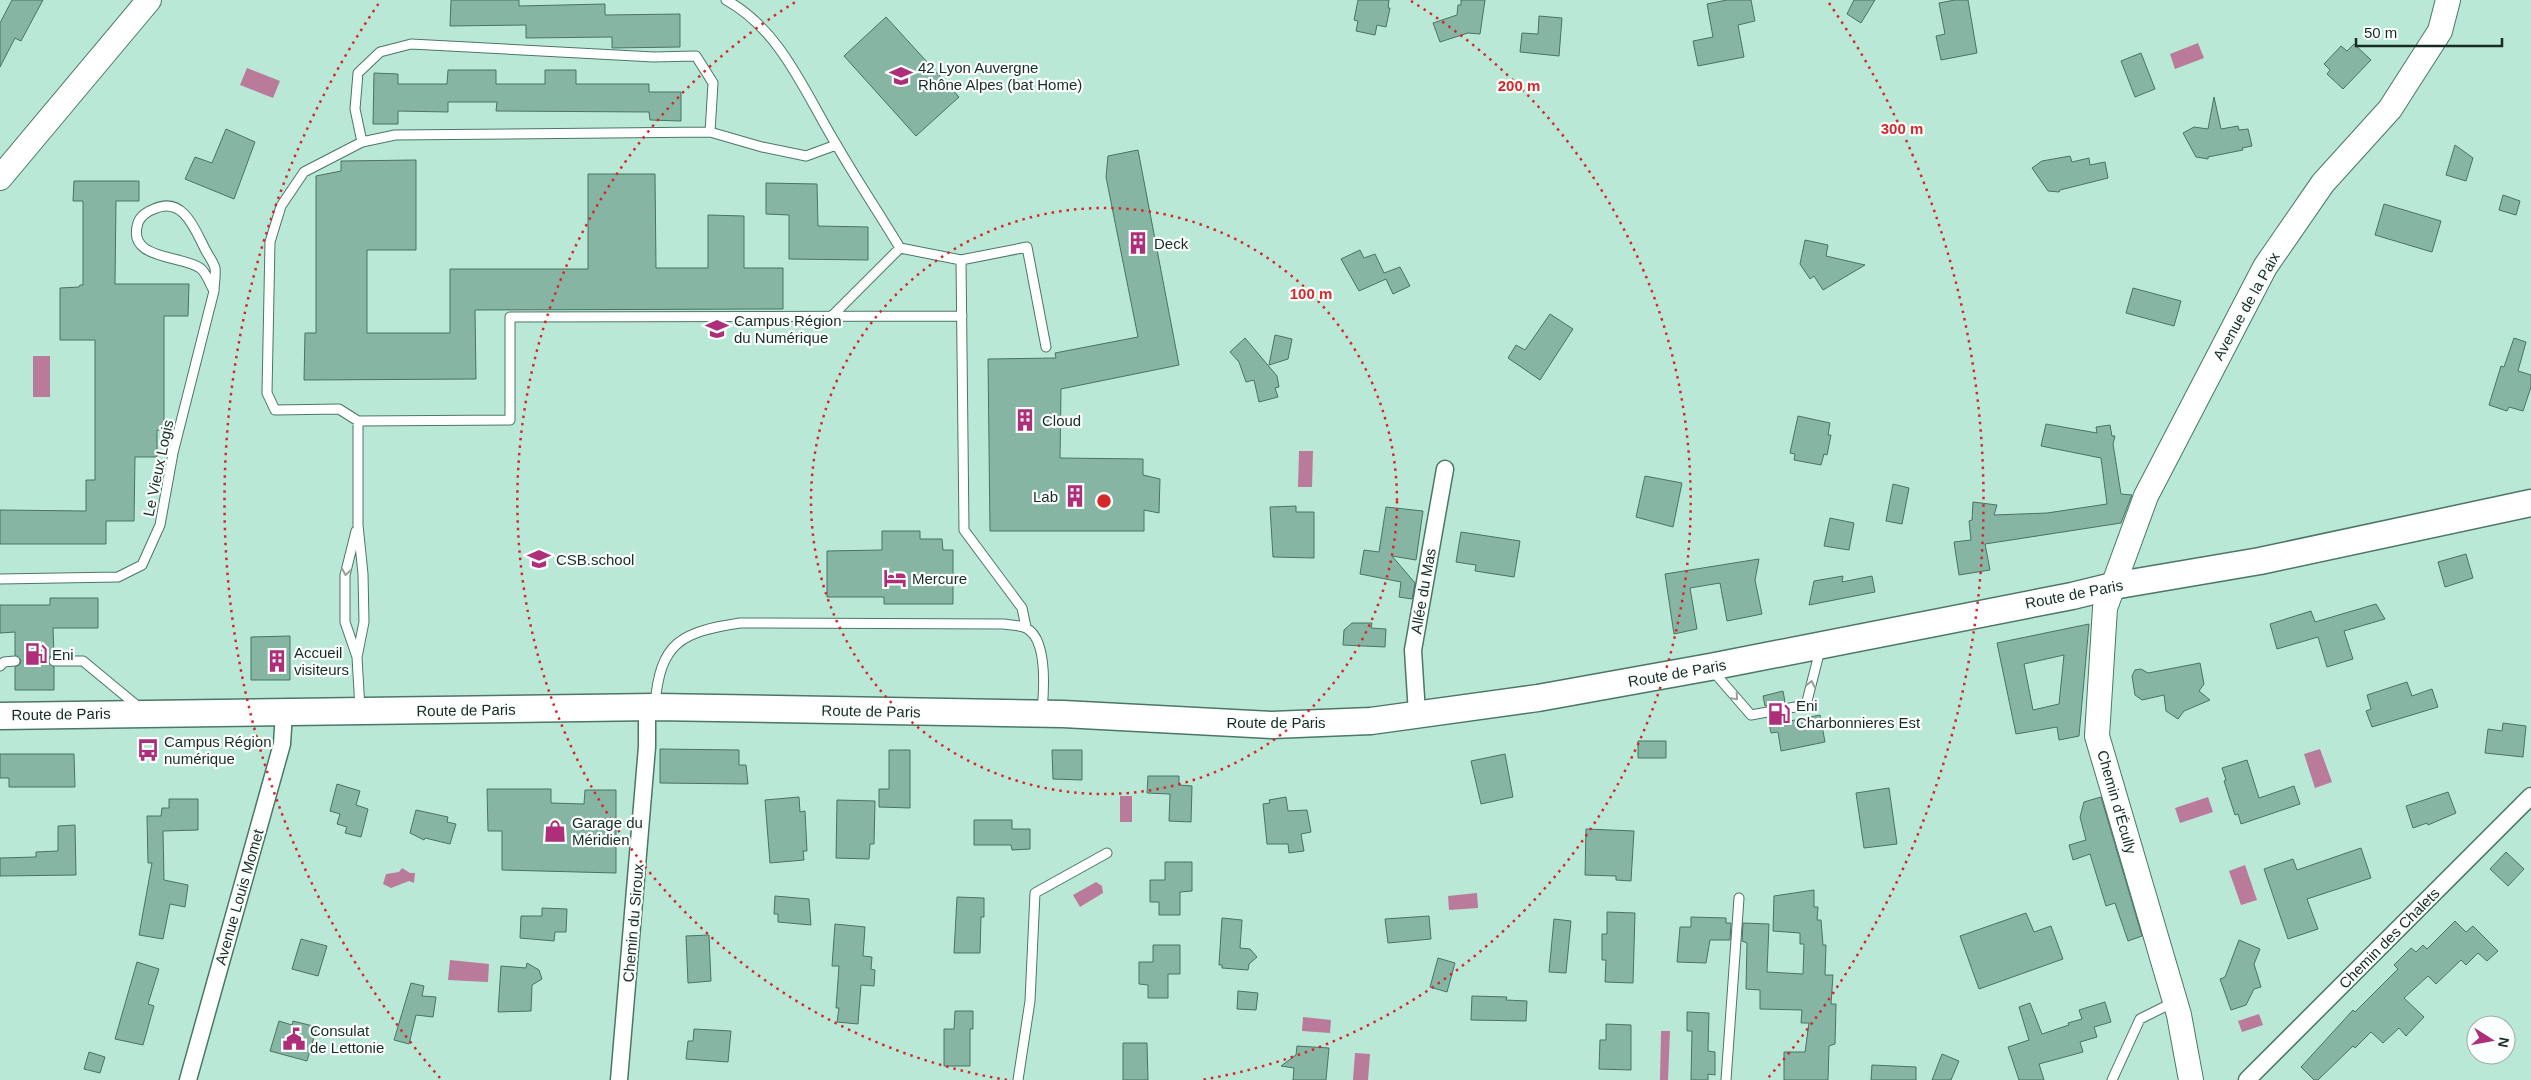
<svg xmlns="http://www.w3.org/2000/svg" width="2531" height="1080" viewBox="0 0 2531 1080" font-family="Helvetica,sans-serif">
<rect width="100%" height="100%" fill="#b9e9d6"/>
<path fill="#ba7a9a" d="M2198 43 2204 58 2175 69 2170 54Z
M247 68 280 81 273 98 240 85Z
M33 356H50V397H33Z
M1299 451H1313L1312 487H1298Z
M2320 749 2332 782 2315 788 2304 754Z
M1120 796H1132V822H1120Z
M2208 797 2213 812 2180 823 2175 808Z
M2245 865 2257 900 2241 905 2229 871Z
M402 868 410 873H415L414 883 409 881 391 888 383 884 386 874 399 872Z
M1096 882 1102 886 1103 893 1080 907 1073 895Z
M1477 893 1478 908 1449 910 1448 896Z
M450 960 489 964 488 982 448 980Z
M2259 1014 2263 1025 2242 1032 2238 1021Z
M1303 1017 1331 1020 1330 1033 1302 1031Z
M1661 1031H1670L1668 1080H1660Z
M1355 1053 1370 1054 1368 1080H1353Z"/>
<path fill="#87b5a3" stroke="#477463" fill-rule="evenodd" d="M12 0H43L21 41 15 38 0 67V23Z
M451 0H519V6L605 4V15L680 14V47L612 48V37L526 38V25L450 26Z
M1358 0H1389L1388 8H1390L1386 27 1377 25 1375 35 1356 31 1358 21 1354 20Z
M1461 0H1485L1480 34 1468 33 1440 42 1433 23 1457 15 1458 5H1461Z
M1727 0H1751L1755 21 1738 25 1744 57 1698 66 1693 41 1713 37 1707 4Z
M1854 0H1875L1861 23 1847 14Z
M1955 0H1968L1977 53 1941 60 1936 36 1945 34 1939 3Z
M1539 16 1562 18 1559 56 1520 52 1522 33 1538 34Z
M886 17 959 97 916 136 844 56Z
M2354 44 2371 60 2343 89 2327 74 2330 70 2324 64 2341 46 2347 51Z
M2141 53 2155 89 2135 97 2121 61Z
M448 70H496V84H545V70H576V84H649V92H681V121L650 120 649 112 496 111 497 102H448V112L398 111V124H373L374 73 398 74V84H447Z
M2214 97 2221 129 2238 126 2239 130 2248 129 2252 146 2242 148 2243 150 2208 157V159L2196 157 2183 133 2194 127 2208 129Z
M226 129 255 142 234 199 185 179 195 157 212 163Z
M2455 145 2473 158 2466 181 2446 175Z
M1138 150 1179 365 1061 389 1060 458 1143 459V475L1160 479 1159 513 1144 510V531H990L988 359 1056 358 1055 353 1138 337 1106 177 1108 156Z
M2070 156 2072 162 2089 158 2090 165 2105 162 2108 178 2060 190 2059 192 2048 191 2032 168 2042 161Z
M416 160V250H367V333H450V269H588V174H655L656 268H708V215L744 216V268H783V309L475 310 476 379 304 380 305 333H316V176L341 171V161Z
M74 181H139V201H116L115 284H189L188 316H164V430H157V457H135L134 521H106V544H0V510L86 511V480H95V340H60V288L79 287 80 285H83V201H73Z
M766 183 817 184 818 226 868 227V260L789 259V215L766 214Z
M2503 195 2520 201 2516 215 2499 210Z
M2384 204 2441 221 2432 252 2375 235Z
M1805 240 1828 245 1826 256 1865 265 1823 290 1814 276 1810 279 1800 264Z
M1360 250 1364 258 1375 254 1384 273 1400 267 1410 286 1393 294 1386 279 1359 291 1341 259Z
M2133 288 2181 301 2174 326 2126 313Z
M1550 314 1573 329 1540 380 1508 358 1516 345 1525 350Z
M1275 335 1292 339 1288 359 1269 365Z
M1245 338 1277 376 1279 387 1275 388 1278 397 1259 402 1254 380 1246 382 1239 362 1230 352Z
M2514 338 2526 342 2518 371 2531 375V387L2523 411 2509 407 2507 411 2489 405 2501 366 2504 367Z
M1798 416 1830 423 1828 435H1831L1827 455 1824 454 1821 465 1794 460 1795 454 1790 453Z
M2046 424 2097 433 2096 427 2110 425 2112 436H2115L2113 444 2121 494 2132 495 2121 523 1985 544 1990 570 1959 575 1954 542 1971 540 1969 521 1972 520 1973 502 1997 505 1994 515 2047 513 2107 504 2101 458 2041 446Z
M1645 476 1682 483 1673 527 1636 517Z
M1893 484 1909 488 1902 524 1886 521Z
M1296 506V512H1314V558L1273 557 1270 507Z
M1386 507 1423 511 1416 560 1392 556 1415 583 1412 599 1399 597 1401 582 1360 574 1364 550 1379 552Z
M1830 518 1854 523 1849 550 1824 546Z
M882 531H920V539H942L943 550H953V604H884V597H827V551L882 550Z
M1461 532 1520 541 1514 577 1475 571 1476 565 1456 562Z
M2466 554 2473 578 2445 587 2438 562Z
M1759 559 1755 580 1762 614 1727 621 1720 583 1690 588 1697 629 1674 634 1665 574Z
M1843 576 1842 582 1872 576 1875 592 1809 605 1814 581Z
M50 598H98V628H53L54 655 49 657 48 661 54 667V690H15V667L20 664 21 660 15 655V632L0 633V605H50Z
M2376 604 2385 619 2344 631 2353 659 2327 667 2318 637 2277 649 2270 624 2311 611 2315 622Z
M1352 623H1372L1371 628 1386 629 1385 647 1343 645 1344 630Z
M2089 624 2079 736 2059 740 2057 727 2016 734 1997 643ZM2064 655 2059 704 2033 710 2024 664Z
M290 636V680H251V637Z
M2200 663 2204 684 2199 691 2210 700 2184 711 2178 719 2166 711 2164 695 2142 700 2135 695 2132 676 2135 670 2141 669 2148 673Z
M2407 682 2412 696 2432 689 2438 707 2372 727 2366 711 2371 709 2367 695Z
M1783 691 1785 702 1765 706 1763 696Z
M1788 715 1790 721 1820 715 1825 742 1781 751 1778 732 1771 733 1768 718Z
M2503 723 2526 726 2523 757 2485 753 2488 729 2502 731Z
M1638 741H1666V758H1638Z
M660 749 739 750V765H746L748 784 660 783Z
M889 750H910V808L879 807V789H889Z
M1052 750H1082V780L1053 779Z
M0 754H74L75 787H9V778H0Z
M1505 754 1513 797 1481 804 1471 761Z
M2247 760 2259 798 2294 786 2300 804 2241 824 2238 814 2235 815 2224 781 2226 780 2222 768Z
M1148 776H1179V785L1192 786 1191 822 1169 821 1170 794 1147 793Z
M337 784 360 791 356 805 368 809 361 837 345 833 347 827 337 824 340 814 330 811Z
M1889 788 1897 844 1864 848 1856 793Z
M487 789H551V803L584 804 585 790H616V873L502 870V831H488Z
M2448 792 2456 813 2428 825 2427 823 2413 828 2406 806Z
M799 797 800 812 805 811 807 851H803L804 860 770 863 765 800Z
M1286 797 1288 811 1307 810 1311 832 1301 834 1304 851 1289 853 1288 844H1267L1263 804 1270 803 1269 800Z
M2101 797 2142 936 2128 941 2115 903 2106 906 2090 854 2073 860 2069 845 2086 840 2080 817 2084 802Z
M169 799H198V830L163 831 164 880 188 885 185 907 170 904 163 939 139 935 152 863H148L147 816H161L162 808H169Z
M837 800 875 801 874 844H870L869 859 836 858Z
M416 810 448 817 447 822 456 824 450 844 425 838 424 840 410 833Z
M974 820H1012V829H1030V849L1012 850 1011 845H974Z
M75 825 76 875 0 876V858L36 857V852L58 851V826Z
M1586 829 1634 831 1631 881 1616 880V876L1585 875Z
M2361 848 2371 878 2307 899 2318 929 2288 939 2264 869 2293 859 2297 870Z
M2506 852 2524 869 2508 886 2490 869Z
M1165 862H1192V891L1180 892V915H1159V902H1150V880H1165Z
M1814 890V907H1818L1817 920H1821L1823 945H1826L1825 975H1833L1831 1004H1836L1835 1044 1829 1046 1828 1080H1784V1052H1805L1809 1023H1801L1802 1010 1760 1009V990L1746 989 1747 943 1742 941 1743 923 1769 924 1767 972 1803 974 1804 944H1800V933L1773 931 1774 896Z
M775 896 809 899 811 925 778 922V914H774Z
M957 897 984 898V917H981L980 953H954Z
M542 908 567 909 566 932H555L554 941 520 938 521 916H542Z
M1607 912 1635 913 1633 983 1605 982 1606 960H1602V934H1607Z
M2026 913 2034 932 2051 926 2063 959 1979 989 1960 936Z
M1429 916 1431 939 1388 943 1385 919Z
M1691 917 1726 918V923H1731L1730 940H1710L1706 963 1677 962 1680 927H1691Z
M1222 918 1242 920 1240 948 1250 949 1257 957 1249 964 1248 970 1222 968V965H1219Z
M1554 919 1571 921 1566 973 1549 972Z
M2455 921 2466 932 2473 926 2498 951 2487 961 2478 953 2466 965 2461 960 2436 984 2428 976 2404 998 2424 1017 2406 1036 2399 1028 2383 1043 2371 1032 2355 1048 2353 1046 2318 1080H2314L2301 1067 2353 1010 2355 1012 2398 969 2394 965 2411 948 2416 952 2423 945 2427 949Z
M835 924 865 927 863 956 872 957 871 969 875 970 874 986 861 985 858 1024 837 1022 839 1008H836L839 966H832Z
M709 935 711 981 688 983 686 936Z
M301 939 327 946 318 976 292 969Z
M2239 940 2260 949 2254 964 2261 987 2254 989 2246 1005 2231 1010 2220 979 2225 977Z
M1153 945H1180V974H1168V998H1148V985L1139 984V962H1153Z
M1438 958 1455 963 1447 992 1430 987Z
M137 962 159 969 148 1004 154 1006 143 1045 115 1039Z
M527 963 539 970 542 979 532 985 531 1011 498 1012 501 966 526 968Z
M411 983 424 986 422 996 436 997 433 1017 416 1015 409 1044 394 1040Z
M1238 991 1258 993 1256 1010 1237 1009Z
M1472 996 1507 997 1506 1000 1527 1001 1526 1021 1471 1020Z
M2105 1002 2111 1022 2094 1027 2097 1037 2080 1042 2083 1052 2039 1064 2044 1080H2019L2008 1047 2029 1040 2019 1007 2030 1003 2042 1034 2069 1025 2068 1023 2082 1019 2079 1010Z
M955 1011H973V1029H970V1066H944V1029H954Z
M1687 1012 1709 1013 1708 1051 1715 1052V1075L1708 1074V1080H1691L1692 1031H1687Z
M279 1021 292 1025 293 1021 317 1027 307 1061 270 1051Z
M1606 1024 1631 1025V1070L1599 1069 1600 1040H1606Z
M694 1029 731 1031 728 1062 686 1059 688 1041H693Z
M1123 1043H1147L1148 1080H1123Z
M1297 1046 1329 1048 1326 1080H1293L1294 1068 1281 1066 1296 1055Z
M89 1052 105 1057 100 1073 84 1069Z
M1942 1054 1959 1061 1951 1080H1932Z
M1872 1065 1916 1067V1080H1871Z"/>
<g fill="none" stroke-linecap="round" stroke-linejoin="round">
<defs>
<path id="lane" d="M726 0C781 30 805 93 836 144 856 179 879 213 900 248L961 260 964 530 1022 608 1026 627
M362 142 355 109 358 73 380 52 411 44 654 57 696 56 713 83 710 132
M961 260 1027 247 1046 347
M832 316 900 248
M358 421 510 420V317L962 316
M356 531 345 575V622L357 657
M0 579 118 577 142 565 160 525 173 453 214 291C214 284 216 275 215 268 213 261 207 254 204 247 194 227 182 196 154 209 148 211 140 216 138 223 126 260 181 255 200 268 206 272 210 284 214 291
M54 661H83L135 704V710
M0 666 4 662 15 661
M1712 670 1751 715 1806 705 1820 650
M655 705C660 642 681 632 740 623L1003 624C1009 625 1020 625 1026 628 1048 639 1044 690 1042 711
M360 709 357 657 364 622 363 574 358 525V421L339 409 275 410 267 393 270 242 281 206 304 172 362 142 395 135 710 132 762 147 806 156 836 145
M1018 1080 1030 1001 1035 893 1107 853
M1726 1080 1739 898
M2112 1080 2140 1019 2174 1002"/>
<path id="street" d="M1417 714 1413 650 1445 469
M188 1080 282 744 284 712
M619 1080 647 747V707
M2247 1080 2531 796"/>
<path id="secondary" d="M0 178 149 0
M2191 1080 2179 1015 2097 736 2105 608 2146 496 2265 267 2323 183 2390 109 2440 31 2448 0"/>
<path id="primary" d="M0 716 655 707 1063 714 1272 725 1371 721 1538 698 1710 667 2072 596 2113 586 2260 561 2531 503"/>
</defs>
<use href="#lane" stroke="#4a7766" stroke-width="11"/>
<use href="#street" stroke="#4a7766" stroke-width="19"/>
<use href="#secondary" stroke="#4a7766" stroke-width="26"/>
<use href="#primary" stroke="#4a7766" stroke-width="29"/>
<use href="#lane" stroke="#fff" stroke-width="9"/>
<use href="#street" stroke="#fff" stroke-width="16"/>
<use href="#secondary" stroke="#fff" stroke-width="24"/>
<use href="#primary" stroke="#fff" stroke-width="26"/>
</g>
<defs><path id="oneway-chevron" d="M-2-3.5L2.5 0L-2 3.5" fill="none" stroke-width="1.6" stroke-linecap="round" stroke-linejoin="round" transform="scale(1.25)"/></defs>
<g stroke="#98a09c">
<use href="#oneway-chevron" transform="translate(346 572) rotate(100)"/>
<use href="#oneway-chevron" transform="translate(1811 684) rotate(-77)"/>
<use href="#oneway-chevron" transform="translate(1735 697) rotate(49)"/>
</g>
<g fill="none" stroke="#d62828" stroke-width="2.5" stroke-dasharray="2.5 5">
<circle cx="1104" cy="501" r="293"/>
<path d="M1007 1080A587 587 0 0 1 797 1M1411 1A587 587 0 0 1 1201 1080"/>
<path d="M440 1078A880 880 0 0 1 379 3M1829 3A880 880 0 0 1 1768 1078"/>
</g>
<defs>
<symbol id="university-bare" viewBox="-9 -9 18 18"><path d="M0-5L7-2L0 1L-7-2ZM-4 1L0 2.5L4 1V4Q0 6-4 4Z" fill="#ae2e7a" stroke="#fafffd" stroke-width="2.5" paint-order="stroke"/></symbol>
<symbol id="building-bare" viewBox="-9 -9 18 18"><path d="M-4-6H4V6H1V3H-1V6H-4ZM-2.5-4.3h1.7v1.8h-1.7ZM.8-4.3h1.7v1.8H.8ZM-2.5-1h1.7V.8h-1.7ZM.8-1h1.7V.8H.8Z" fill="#ae2e7a" stroke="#fafffd" stroke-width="2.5" paint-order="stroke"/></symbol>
<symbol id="hotel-bare" viewBox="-9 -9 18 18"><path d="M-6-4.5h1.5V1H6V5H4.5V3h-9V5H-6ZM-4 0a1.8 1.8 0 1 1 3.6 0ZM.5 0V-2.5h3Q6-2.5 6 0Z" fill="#ae2e7a" stroke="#fafffd" stroke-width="2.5" paint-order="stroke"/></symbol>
<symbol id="fuel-bare" viewBox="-9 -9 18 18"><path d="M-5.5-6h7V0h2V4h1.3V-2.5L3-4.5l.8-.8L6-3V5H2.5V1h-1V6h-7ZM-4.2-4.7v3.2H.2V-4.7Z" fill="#ae2e7a" stroke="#fafffd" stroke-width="2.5" paint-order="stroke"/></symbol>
<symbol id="bus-bare" viewBox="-9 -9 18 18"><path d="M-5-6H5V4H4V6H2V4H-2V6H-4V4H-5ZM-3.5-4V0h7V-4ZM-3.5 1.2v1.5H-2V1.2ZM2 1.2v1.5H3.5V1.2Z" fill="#ae2e7a" stroke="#fafffd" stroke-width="2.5" paint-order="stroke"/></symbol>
<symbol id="shop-bare" viewBox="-9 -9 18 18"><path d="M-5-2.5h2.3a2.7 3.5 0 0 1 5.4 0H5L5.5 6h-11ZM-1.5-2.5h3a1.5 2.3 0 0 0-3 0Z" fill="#ae2e7a" stroke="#fafffd" stroke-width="2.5" paint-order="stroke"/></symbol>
<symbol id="civic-bare" viewBox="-9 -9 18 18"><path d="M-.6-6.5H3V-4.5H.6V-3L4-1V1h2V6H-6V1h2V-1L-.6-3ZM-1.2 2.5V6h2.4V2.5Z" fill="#ae2e7a" stroke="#fafffd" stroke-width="2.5" paint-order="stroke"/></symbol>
</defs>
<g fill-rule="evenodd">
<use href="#university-bare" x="885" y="60" width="32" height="32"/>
<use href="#building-bare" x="1122" y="227" width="32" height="32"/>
<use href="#university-bare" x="701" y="313" width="32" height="32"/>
<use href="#building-bare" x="1009" y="404" width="32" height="32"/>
<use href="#building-bare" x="1059" y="480" width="32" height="32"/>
<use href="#university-bare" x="523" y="543" width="32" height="32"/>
<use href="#hotel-bare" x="879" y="562" width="32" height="32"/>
<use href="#fuel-bare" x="20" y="638" width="32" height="32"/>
<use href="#building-bare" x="261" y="645" width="32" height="32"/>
<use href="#fuel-bare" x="1763" y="698" width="32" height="32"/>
<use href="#bus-bare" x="132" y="734" width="32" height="32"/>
<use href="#shop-bare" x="539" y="815" width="32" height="32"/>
<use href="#civic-bare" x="278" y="1023" width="32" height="32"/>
</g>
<g text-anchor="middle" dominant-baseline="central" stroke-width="4.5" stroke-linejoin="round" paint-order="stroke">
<g font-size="15" fill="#192b24" stroke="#fafffd" text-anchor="start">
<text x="918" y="67">42 Lyon Auvergne<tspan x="918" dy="17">Rhône Alpes (bat Home)</tspan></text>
<text x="1154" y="243">Deck</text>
<text x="734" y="320">Campus Région<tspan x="734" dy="17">du Numérique</tspan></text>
<text x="1042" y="420">Cloud</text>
<text x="1058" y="496" text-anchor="end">Lab</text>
<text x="556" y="559">CSB.school</text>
<text x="912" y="578">Mercure</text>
<text x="294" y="652">Accueil<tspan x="294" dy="17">visiteurs</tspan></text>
<text x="52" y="654">Eni</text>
<text x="1796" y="705">Eni<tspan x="1796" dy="17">Charbonnieres Est</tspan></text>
<text x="164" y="741">Campus Région<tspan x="164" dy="17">numérique</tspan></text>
<text x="572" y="822">Garage du<tspan x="572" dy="17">Méridien</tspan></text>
<text x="310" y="1030">Consulat<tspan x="310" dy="17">de Lettonie</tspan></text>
</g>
<g font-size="15" fill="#192b24" stroke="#fafffd">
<text transform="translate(2246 306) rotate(-61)">Avenue de la Paix</text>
<text transform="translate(158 468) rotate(-78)">Le Vieux Logis</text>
<text transform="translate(1423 591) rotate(-80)">Allée du Mas</text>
<text transform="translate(2074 594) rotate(-11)">Route de Paris</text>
<text transform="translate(1677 673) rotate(-10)">Route de Paris</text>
<text transform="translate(466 710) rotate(-1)">Route de Paris</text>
<text transform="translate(871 711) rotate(1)">Route de Paris</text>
<text transform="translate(61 714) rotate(-1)">Route de Paris</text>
<text x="1276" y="722">Route de Paris</text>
<text transform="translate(2117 802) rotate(74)">Chemin d'Écully</text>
<text transform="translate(239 897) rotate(-74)">Avenue Louis Momet</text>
<text transform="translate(633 923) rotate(-85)">Chemin du Siroux</text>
<text transform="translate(2389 938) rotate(-45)">Chemin des Chalets</text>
</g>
</g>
<circle cx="1104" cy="501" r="8" fill="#d62828" stroke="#fafffd" stroke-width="2.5"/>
<g font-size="15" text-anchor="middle" font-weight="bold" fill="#d62828" stroke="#fafffd" stroke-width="4.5" stroke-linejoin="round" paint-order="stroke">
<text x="1519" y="91">200 m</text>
<text x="1902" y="134">300 m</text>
<text x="1311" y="299">100 m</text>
</g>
<g transform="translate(2491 1040) rotate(101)"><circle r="24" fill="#fafffd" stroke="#a0aaa6"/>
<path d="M0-4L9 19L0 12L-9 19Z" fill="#ae2e7a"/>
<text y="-8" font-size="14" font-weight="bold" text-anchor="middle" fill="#192b24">N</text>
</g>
<path d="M2356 38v8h146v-8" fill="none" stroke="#192b24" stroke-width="2.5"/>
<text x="2364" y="38" font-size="15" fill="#192b24" stroke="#fafffd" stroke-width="4" paint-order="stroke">50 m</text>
</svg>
